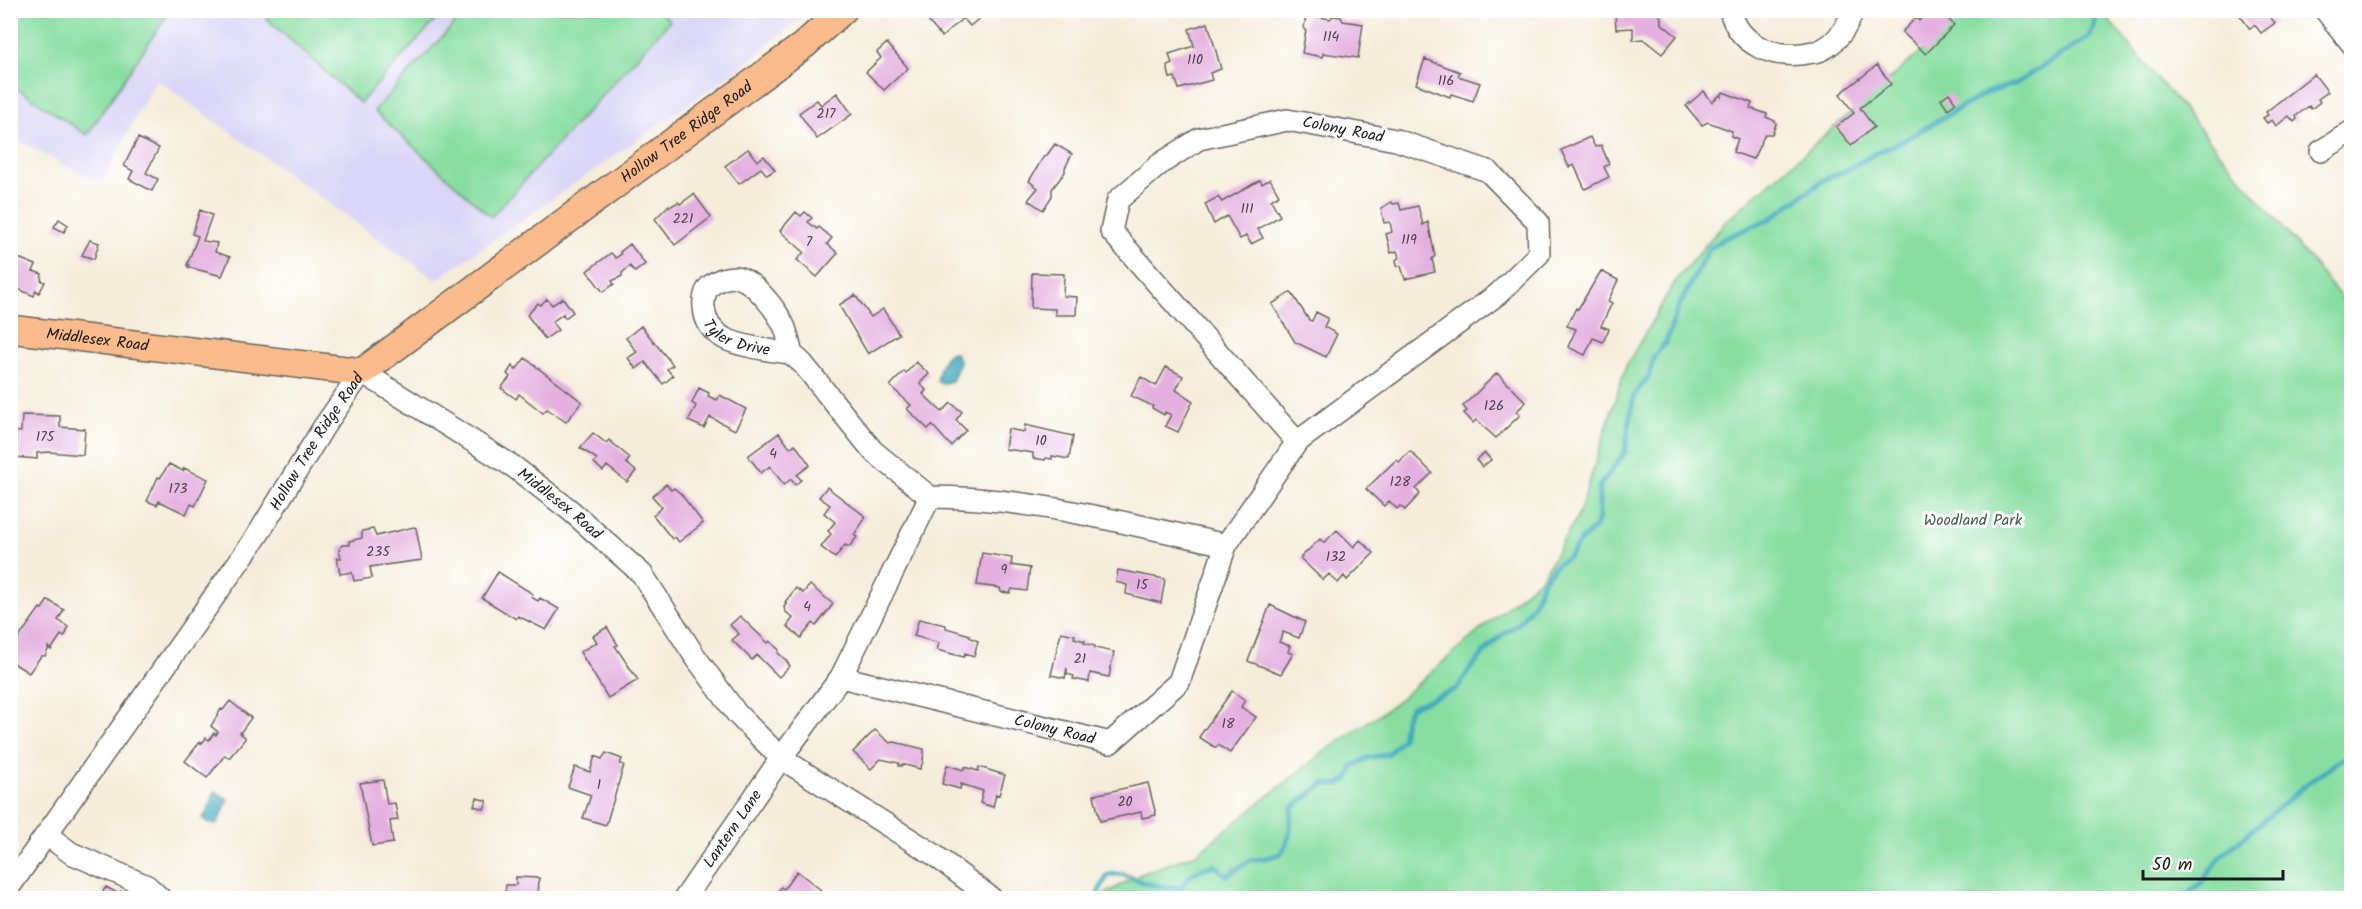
<svg xmlns="http://www.w3.org/2000/svg" width="2362" height="909" viewBox="0 0 2362 909" font-family="Kalam,sans-serif">
<rect width="100%" height="100%" fill="#fff"/>
<filter id="ink" filterUnits="userSpaceOnUse"><feTurbulence type="fractalNoise" baseFrequency=".0167" numOctaves="2"/><feDisplacementMap in="SourceGraphic" scale="12" xChannelSelector="R" yChannelSelector="G"/><feConvolveMatrix kernelMatrix="1 2 1 2 8 2 1 2 1" color-interpolation-filters="sRGB"/></filter>
<filter id="wash" filterUnits="userSpaceOnUse"><feTurbulence type="fractalNoise" baseFrequency=".008" numOctaves="4" result="noise"/><feDisplacementMap in="SourceGraphic" scale="24" xChannelSelector="R" yChannelSelector="G"/><feGaussianBlur stdDeviation="1.35" result="paint"/><feColorMatrix in="noise" values="0 0 0 0 0 0 0 0 0 0 0 0 0 0 0 0 0 1.4 0 .05"/><feComposite in="paint" operator="in"/></filter>
<g filter="url(#wash)">
<rect width="100%" height="100%" fill="#f5edda"/>
<path fill="#dad6f7" d="M10 11H809L739 69 436 280 156 79 101 184 11 137Z"/>
<path fill="#88dea1" stroke="#527d5e" stroke-width="1.5" d="M10 11 11 10 170 11 87 135 11 84Z
M272 11V10L444 11 360 103 266 18Z
M466 11H659L670 21 491 217 374 111Z
M1968 11H2101L2351 309V898H1088L1101 896 1143 873 1196 854 1322 753 1393 705 1542 577 1579 514 1626 366 1676 280 1725 222Z"/>
<path fill="#3faabe" stroke="#2e636d" stroke-width="1.5" d="M952 352 956 354 960 362 952 381 941 384 937 381C939 372 941 357 952 352Z
M216 791 221 796 227 798 228 800 218 823 215 825 204 821 202 818C211 811 209 799 216 791Z"/>
<g fill="none" stroke-linecap="round" stroke-linejoin="round">
<path stroke="#3faabe" stroke-width="5" d="M1095 898 1108 875C1124 871 1131 879 1146 883 1158 886 1169 888 1181 888 1189 873 1199 869 1215 865L1226 876 1251 860 1266 858 1281 854 1289 837 1292 808 1323 784H1339L1348 779 1353 766 1368 758 1388 754 1402 739 1405 719 1411 707 1457 689 1469 670 1484 653 1498 638 1518 624 1533 605 1544 579 1557 564 1569 557 1581 540 1594 529 1599 518V487L1625 452 1634 395 1649 376 1654 356 1666 342 1678 308 1709 249 1723 239 1770 219 1825 179 1843 172 1874 154 1903 141 1986 93 2015 84 2089 37 2094 27 2096 10
M2183 898 2202 882 2220 857 2308 783 2352 752"/>
</g>
<g id="blocks">
<path fill="#e4b0e0" d="M934 10H975L981 17 970 26 963 18 942 37 925 18Z
M1631 10H1660L1661 23 1677 36 1662 54 1643 39 1633 40V28L1616 29 1615 13Z
M1929 10H1958L1949 20 1954 25 1926 54 1902 32 1916 18 1919 21Z
M2236 10H2264L2275 23 2261 33 2255 25 2250 29Z
M1309 15 1330 19 1333 16 1341 17 1343 21 1363 24 1358 58 1323 53V57L1302 53 1306 30 1304 28 1306 16Z
M1208 23 1221 69 1210 73 1212 80 1179 89 1175 77 1170 78 1167 66 1172 64 1169 54 1194 46 1189 29Z
M887 43 908 68 884 90 866 72 881 58 877 52Z
M1425 59 1460 72 1458 76 1480 83 1473 101 1451 94 1450 97 1416 84Z
M1877 65 1891 84 1860 108 1874 127 1851 145 1836 127 1854 113 1840 94Z
M2314 74 2328 92 2318 99 2320 102 2311 109 2309 106 2296 116 2297 119 2294 122 2289 116 2276 126 2272 120 2267 123 2263 118 2268 115 2266 112Z
M1704 91 1712 102 1720 95 1721 97 1723 92 1752 103 1750 108 1767 114 1766 117 1775 121 1776 124 1772 134H1765L1753 159 1733 152 1738 139 1731 136 1732 131 1708 122 1702 125 1686 106Z
M837 93 852 114 817 139 799 113 817 100 821 105Z
M1949 93 1956 103 1948 109 1941 99Z
M1590 137 1595 147 1601 145 1609 164 1604 167 1609 177 1585 189 1574 165 1569 167 1561 150Z
M138 138 159 148 146 173 158 179 152 191 129 179 133 171 124 166Z
M1055 144 1072 154 1065 168V172L1052 189V196L1043 210 1028 200 1038 188 1029 181 1044 156 1047 155Z
M748 149 757 161 764 156 775 170 767 175 761 168 739 184 725 166Z
M1270 179 1279 195 1271 200 1280 216 1258 229 1263 238 1251 244 1246 236 1240 239 1227 216 1214 224 1205 204 1218 197 1222 202 1260 180 1262 184Z
M694 194 711 217 675 245 655 219 669 205 670 207 678 202 680 204Z
M1391 202 1393 204 1399 203 1401 210 1418 206 1423 225 1428 222 1435 256 1432 259 1435 272 1405 279 1401 266 1397 265 1396 260 1399 257 1397 251 1391 253 1386 234 1392 232 1390 222 1384 223 1381 208Z
M200 210 212 215 203 241 217 243 215 252 230 257 222 276 188 267 189 265H187L198 236 192 234Z
M796 212 801 216 805 212 812 218 808 222 817 229 819 227 832 238 827 244 838 253 817 277 797 260 804 252 780 231Z
M59 219 68 225 64 232 54 227Z
M90 240 99 243 94 259 82 255Z
M630 244 645 264 635 272 630 266 622 273V276L612 281 614 284 603 292 587 271 611 253 616 258 621 254 620 252Z
M10 247 14 248 11 255 36 265 33 271 42 274 41 280 45 282 39 293 36 290 34 296 16 288 14 290 10 289Z
M1601 271 1618 280 1608 301 1612 303 1601 326 1609 329 1603 342 1593 338 1585 355 1568 347 1576 329 1567 326 1576 308 1578 309Z
M1032 273 1064 274 1063 296 1077 297 1076 315H1055V309L1031 308Z
M1291 292 1309 320 1312 321 1316 312 1328 318 1324 327 1337 334 1326 357 1295 342 1272 304Z
M855 295 871 317 883 309 899 334 868 354 839 305Z
M563 298 573 312 565 318 563 314 552 322 558 330 545 339 527 315 538 303 540 305 547 299 552 305Z
M641 326 673 365 667 369 673 376 663 384 645 362 636 369 628 358 637 352 626 338Z
M525 358 582 402 566 422 547 409 543 413 519 394 516 399 501 388 510 377 507 374 512 366 516 370Z
M916 362 929 374 920 383 926 390 923 394 942 412 951 403 962 412 956 420 966 430 951 446 932 425 928 429 907 409 911 405 890 386 904 371 906 373Z
M1166 367 1183 376 1176 390 1193 401 1178 432 1165 426 1171 415 1165 412 1164 415 1152 408 1153 406 1131 396 1141 377 1156 386Z
M1497 373 1526 402 1516 412 1520 415 1496 438 1476 420 1473 423 1464 413 1467 411 1463 406Z
M699 388 709 393 708 396 717 400 720 395 746 409 735 430 710 417 704 428 688 421 696 406 692 403Z
M22 415 60 416V427L85 429 83 455 49 452 37 453V459L15 457 16 449H10L11 431 21 432Z
M1025 425 1073 436 1069 459 1052 456V459L1046 458 1045 460 1033 458V453L1005 449 1008 429 1024 432Z
M593 433 606 443 609 440 630 458 626 463 636 471 627 482 607 466 603 471 594 463 597 459 580 448Z
M779 433 790 448 795 444 810 465 797 475 801 480 795 485 791 479 784 485 770 466 761 473 748 456Z
M1410 451 1432 473 1416 489 1420 494 1405 510 1400 506 1397 509 1389 501 1384 506 1366 489 1396 460 1399 462Z
M1485 453 1491 460 1482 467 1476 460Z
M169 464 183 471 184 468 208 479 195 506 191 504 186 514 159 501 157 505 147 501 158 477 160 478Z
M666 484 671 490 674 488 681 494 703 523 679 542 675 537 672 539 653 515 662 507 652 496Z
M827 487 866 517 854 535 857 537 849 547 845 545 835 558 821 547 831 534 828 531 835 522 824 513 830 505 819 497Z
M414 527 416 528 422 560 370 567 372 578 354 581 352 572 340 574 337 558H341L339 550 342 545H350L349 541 362 538V531L373 529 376 536Z
M1337 530 1354 547 1360 540 1374 553 1347 580 1344 576 1338 583 1329 574 1323 580 1300 558 1320 539 1324 543Z
M982 553 1012 558 1011 565 1030 568 1027 591 1012 589 1010 593 1001 592 1000 588 977 585Z
M1118 570 1165 579 1161 603 1126 594 1127 585 1116 582Z
M498 572 533 594 531 597 538 601 540 598 559 609 546 630 518 616 516 619 482 598Z
M810 585 833 604 816 626 813 623 801 638 787 626 793 618 785 611 784 607 787 603 785 602 796 588 803 593Z
M48 600 64 610 58 620 68 627 67 632 64 637 61 635 51 650 48 647V650L45 656H41L29 673 10 661V650L40 608 42 609Z
M1270 605 1305 622 1299 638 1283 632 1279 642 1290 646 1288 652 1293 654 1281 674 1248 661Z
M740 616 768 643 770 641 779 650 778 653 786 660 790 666 779 677 757 655 752 660 732 640 739 634 730 625Z
M919 619 946 625V628L970 635 969 637 978 641 974 656 965 653 964 657 937 650 939 643 914 636Z
M607 627 618 645 615 646 638 680 608 698 580 652 597 642 593 636Z
M1061 632 1075 635 1074 638 1085 641 1084 643 1095 646V648L1114 652 1109 677 1090 673 1089 682 1073 679 1074 676 1067 674V668L1065 678 1051 675Z
M1232 691 1245 700 1241 707 1256 717 1230 753 1218 745 1216 748 1199 737Z
M230 701 251 718 240 733 245 737V739L229 758 225 755 207 778 185 761 200 742 202 743 206 738 209 740 214 733 216 735 218 732 211 726 221 709 223 710Z
M875 730 890 743 894 742 924 749 923 762 920 769 902 764V766H899V763L881 759 871 769 853 752Z
M606 753 622 759 620 764 624 765 606 825 583 818 591 795 568 787 575 767 590 772 595 756 602 759Z
M947 765 964 770 965 767 978 771 979 767 1005 775 999 795 996 794 993 807 980 803 983 791 961 784 960 789 942 784Z
M383 780 387 804 395 803 398 820 390 821 393 843 372 846 360 783Z
M1148 783 1156 815 1142 818 1141 812 1100 821 1094 795Z
M477 798 487 801 484 809 474 806Z
M797 871 821 890 814 898H780L775 895 781 887 784 889Z
M516 877 539 878 538 898H501V894H505L506 885H516Z
M106 887 119 894 121 891 131 897 104 898 106 896 102 893Z"/>
</g>
</g>
<g filter="url(#ink)">
<use href="#blocks" fill-opacity="0" stroke="#68655e" stroke-width="1.5"/>
<g fill="none" stroke-linecap="round" stroke-linejoin="round">
<defs>
<g id="minor">
<path d="M1730 10C1739 46 1774 59 1808 53 1812 52 1818 52 1821 50 1837 43 1848 26 1853 10"/>
<path d="M2325 10 2352 44"/>
<path d="M1287 120 1396 140 1488 171 1538 222 1539 254 1498 294 1297 442 1111 231 1118 200 1160 164 1199 139Z"/>
<path d="M2321 151 2352 131"/>
<path id="s1" d="M792 355C790 346 788 337 785 328 778 312 754 279 735 277 725 277 717 280 710 286 705 291 703 300 704 307 706 343 746 346 774 351 780 352 788 352 792 355 796 357 800 361 803 364L873 451 930 497"/>
<path d="M930 497C1030 497 1128 524 1226 545"/>
<path id="s2" d="M841 677 1110 743 1179 682 1226 545 1297 442"/>
<path d="M47 835 71 853 147 886 160 898"/>
<path id="s3" d="M10 886 257 536 323 428 362 372 514 467 571 511 642 574 694 655 737 714 781 758 933 854 991 898"/>
<path id="s4" d="M685 898 781 758 841 677 930 497"/>
</g>
<g id="major">
<path id="s5" d="M10 329 362 372 804 45 843 10"/>
</g>
</defs>
<use href="#minor" stroke="#68655e" stroke-width="24"/>
<use href="#major" stroke="#68655e" stroke-width="30"/>
<use href="#minor" stroke="#fff" stroke-width="21"/>
<use href="#major" stroke="#fabb8c" stroke-width="27"/>
</g>
</g>
<g text-anchor="middle" dominant-baseline="central" stroke-width="6" stroke-linejoin="round" paint-order="stroke">
<g font-size="14" fill="#4e414d">
<text x="1331" y="37">114</text>
<text x="1195" y="60">110</text>
<text x="1446" y="81">116</text>
<text x="826" y="114">217</text>
<text x="1247" y="209">111</text>
<text x="683" y="219">221</text>
<text x="1409" y="240">119</text>
<text x="809" y="242">7</text>
<text x="1494" y="406">126</text>
<text x="45" y="437">175</text>
<text x="1041" y="441">10</text>
<text x="773" y="454">4</text>
<text x="1400" y="482">128</text>
<text x="178" y="489">173</text>
<text x="378" y="552">235</text>
<text x="1336" y="557">132</text>
<text x="1004" y="570">9</text>
<text x="1142" y="585">15</text>
<text x="807" y="607">4</text>
<text x="1080" y="659">21</text>
<text x="1228" y="724">18</text>
<text x="599" y="785">1</text>
<text x="1125" y="802">20</text>
</g>
<g font-size="16" fill="#1c1c1c" stroke="#fff">
<text transform="translate(1343 130) rotate(11)">Colony Road</text>
<text stroke="none"><textPath href="#s5" startOffset="758">Hollow Tree Ridge Road</textPath></text>
<text stroke="none"><textPath href="#s1" startOffset="201">Tyler Drive</textPath></text>
<text stroke="none"><textPath href="#s5" startOffset="88">Middlesex Road</textPath></text>
<text stroke="none"><textPath href="#s3" startOffset="540">Hollow Tree Ridge Road</textPath></text>
<text stroke="none"><textPath href="#s3" startOffset="861">Middlesex Road</textPath></text>
<text stroke="none"><textPath href="#s2" startOffset="220">Colony Road</textPath></text>
<text stroke="none"><textPath href="#s4" startOffset="84">Lantern Lane</textPath></text>
</g>
<g font-size="16" fill="#42604b" stroke="#fff">
<text x="1973" y="520">Woodland Park</text>
</g>
</g>
<rect width="2362" height="909" fill="none" stroke="#fff" stroke-width="36"/>
<path d="M2143 870v9h140v-9" fill="none" stroke="#1c1c1c" stroke-width="3"/>
<text x="2152" y="870" font-size="18" fill="#1c1c1c" stroke="#ffffff" stroke-width="4.5" paint-order="stroke">50 m</text>
</svg>
